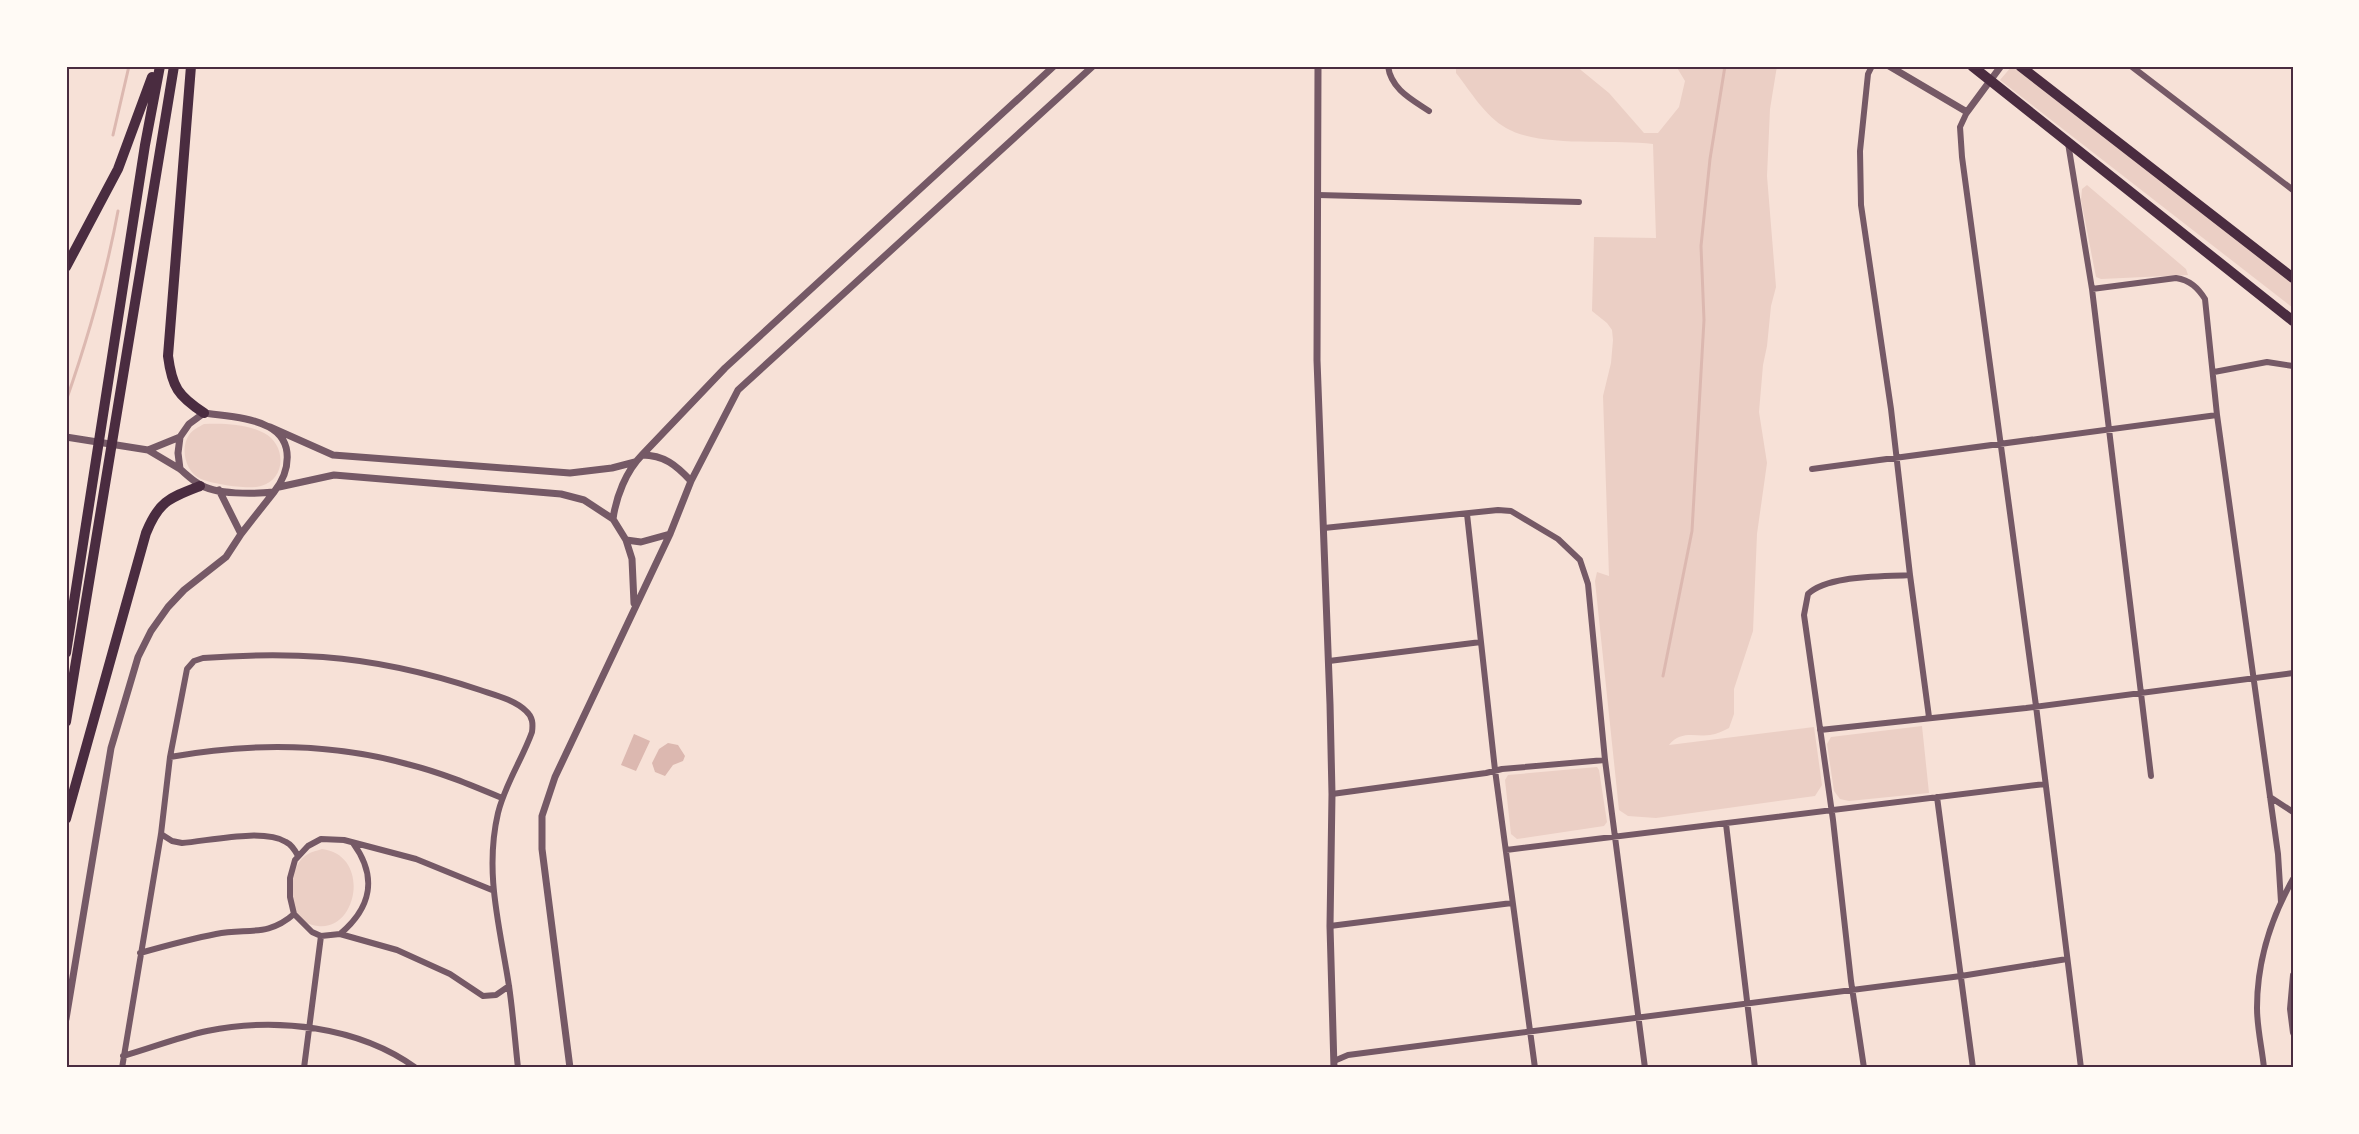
<svg xmlns="http://www.w3.org/2000/svg" width="2359" height="1134" viewBox="0 0 2359 1134" font-family="'Source Serif 4',serif">
<rect width="100%" height="100%" fill="#f7e1d7"/>
<path fill="#ebcfc5" d="M1456 66H1576L1609 93 1644 133H1658L1679 107 1685 81 1676 66H1777L1770 109 1767 176 1776 287 1771 306 1767 346 1763 365 1759 412 1767 463 1757 534 1753 631 1734 689V714L1729 728C1723 731 1717 734 1710 735 1695 737 1681 730 1669 745L1814 727 1822 785 1815 796 1656 818 1628 816 1619 810 1595 581 1597 572 1609 576 1603 396 1611 363 1613 340 1612 330 1607 323 1592 311 1594 237 1656 238 1653 144C1612 139 1540 148 1506 128 1485 116 1471 92 1456 73Z
M2012 66 2293 283V308L2000 80Z
M2087 185 2186 269 2188 275 2101 279 2096 277 2081 200 2082 189Z
M204 424C223 423 247 424 264 433 286 444 287 479 261 486 248 490 214 484 201 479 185 472 180 448 189 435 193 429 199 427 204 424Z
M1922 726 1929 793 1849 801 1840 799 1834 791 1827 744 1831 737Z
M1597 767 1599 770 1607 822 1604 826 1517 839 1511 834 1505 780 1508 775Z
M322 849C371 855 358 931 318 926 308 925 300 920 295 911 287 897 291 866 305 856 310 852 316 851 322 849Z"/>
<path fill="#dcb8b0" d="M634 734 650 741 636 771 621 765Z
M668 743 678 745 685 756 683 761 673 765 665 776 655 772 652 763 659 749Z"/>
<g fill="none" stroke-linecap="round" stroke-linejoin="round">
<path stroke="#dcb8b0" stroke-width="3" d="M113 135 129 66
M66 401C88 338 106 276 118 211
M1663 676 1692 531 1704 320 1701 246 1710 159 1725 66"/>
<path stroke="#755966" stroke-width="6" d="M1388 66C1391 89 1411 99 1429 111
M1872 66 1868 74 1860 151 1861 205 1891 409 1910 575 1929 717
M2131 66 2293 190
M1967 112 1960 127 1962 157 2036 706 2081 1068
M2068 143 2092 289 2151 776
M1318 195 1579 202
M2092 289 2176 278C2190 280 2198 288 2205 299L2217 415 2278 854 2281 902
M2214 372 2267 362 2293 366
M1812 469 2217 415
M1467 514 1495 770 1535 1068
M1324 528 1498 510 1511 511 1558 539 1580 560 1588 584 1605 760 1645 1068
M1329 661 1481 642
M1820 730 2026 708 2293 673
M170 757C248 743 330 743 407 764 440 772 471 785 502 798
M1332 794 1486 773 1502 769 1605 760
M1937 797 1973 1068
M2270 797 2293 812
M1726 824 1755 1068
M161 834 172 841 182 843C209 841 263 828 286 842 292 845 295 850 298 856
M1506 850 2045 784
M492 890 416 859 344 840 321 839 308 846 295 860 290 878V897L294 914 312 932 321 936 340 934 397 950 450 974 483 996 496 995 509 986
M1330 926 1512 903
M340 934C371 908 378 877 353 843
M140 953C165 946 190 939 216 934 248 928 268 937 294 914
M2293 975 2290 1009 2293 1033
M123 1056C151 1048 179 1037 207 1031 276 1017 358 1026 416 1068
M1334 1061 1348 1055 1961 976 2067 959
M122 1068 161 834 170 757 187 669 194 661 203 658C243 655 282 654 323 657 376 661 429 673 480 690 495 695 515 700 526 711 533 717 533 724 532 732 522 760 505 784 498 813 484 873 500 927 509 986 513 1013 515 1041 518 1068
M304 1068 321 936
M1864 1068 1851 981 1833 820 1804 615 1808 594C1828 575 1882 577 1910 575
M2264 1068C2262 1048 2257 1028 2257 1008 2257 963 2271 918 2293 879"/>
<path stroke="#755966" stroke-width="7" d="M1318 66 1317 360 1330 704 1332 794 1330 926 1334 1068
M1889 66 1967 112 2001 66
M270 427 333 455 570 473 612 468 635 462
M66 437 148 450 180 469
M148 450 180 437 189 424 204 413C224 416 251 417 269 427 295 441 290 472 274 492 255 494 215 495 199 484 192 480 186 474 180 469L178 453 180 437
M642 455 725 368 1054 66
M642 455C664 455 676 465 691 481L670 534 641 542 626 540 613 519C616 497 626 471 642 455Z
M691 481 738 390 1093 66
M279 487 334 475 561 494 584 500 613 519
M219 490 241 534
M626 540 632 559 634 603
M66 1019 111 748 138 657 151 631 168 607 184 590 226 557 241 534 274 492
M570 1068 542 849V816L555 777 670 534"/>
<path stroke="#4a2c40" stroke-width="10" d="M191 66 168 356C172 387 178 396 204 413
M1972 66 2293 321
M2020 66 2293 278
M66 267 118 169 152 77
M66 653 145 145 160 66
M66 722 174 66
M66 819 146 533C159 501 169 498 200 486"/>
</g>
<rect width="2359" height="1134" fill="none" stroke="#fffaf5" stroke-width="135"/>
<rect x="68" y="68" width="2224" height="998" fill="none" stroke="#4a2c40" stroke-width="2"/>
</svg>
